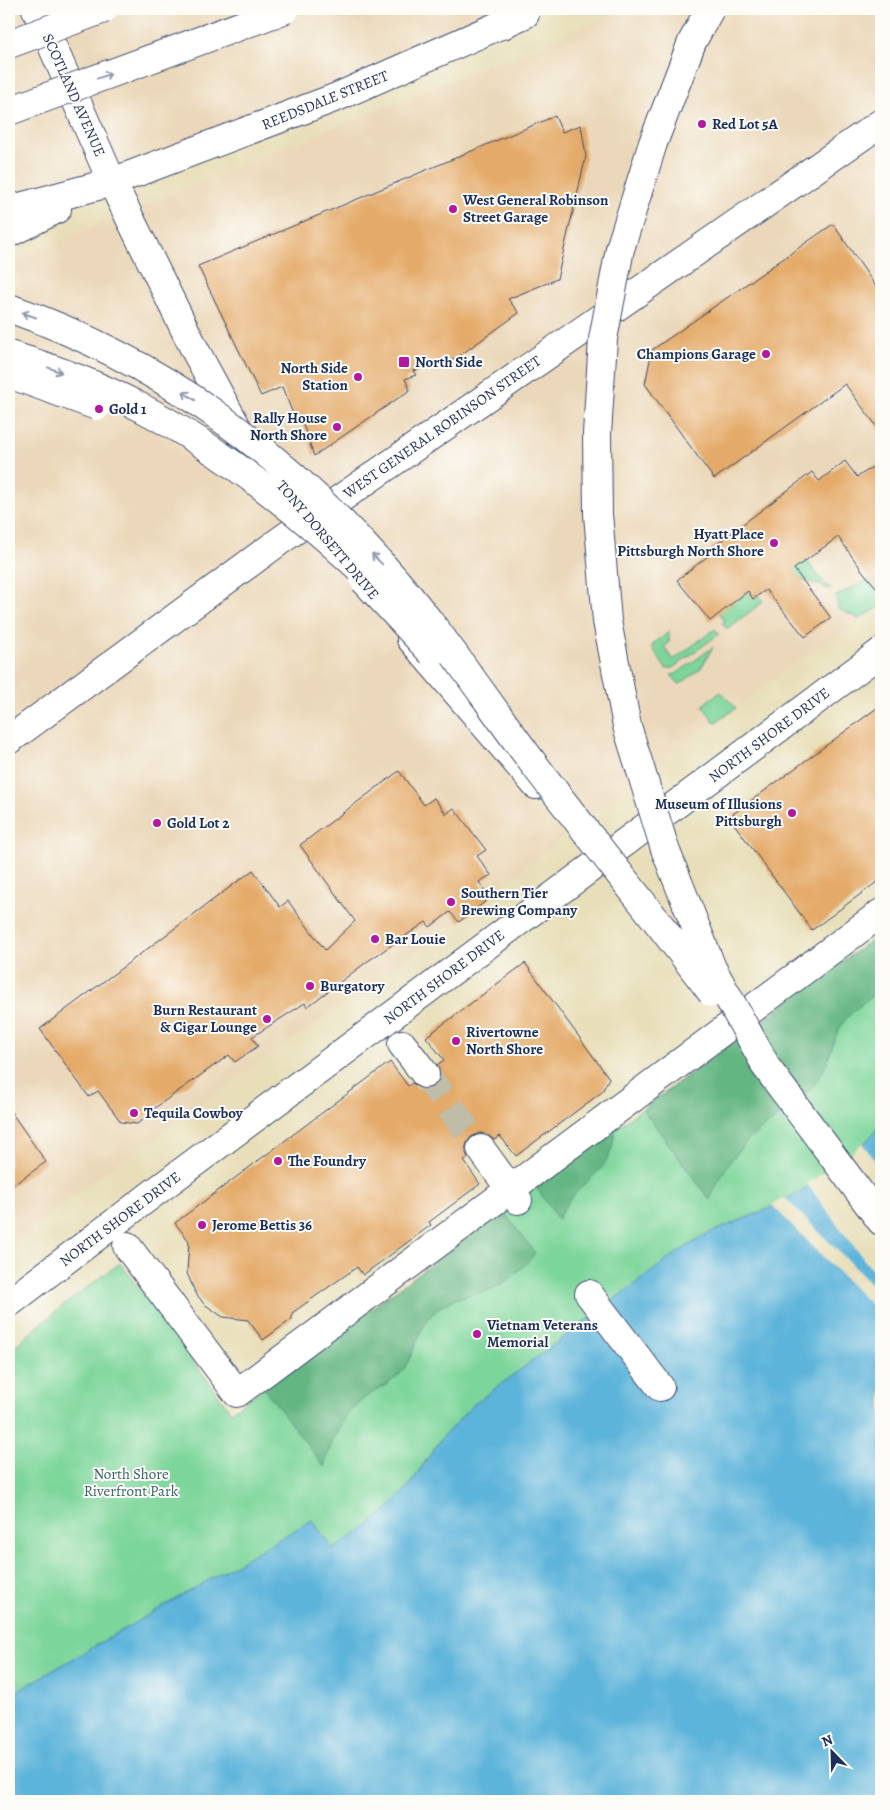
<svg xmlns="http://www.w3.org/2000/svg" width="890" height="1810" viewBox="0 0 890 1810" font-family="Alegreya,serif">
<rect width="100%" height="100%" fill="#fdfcf7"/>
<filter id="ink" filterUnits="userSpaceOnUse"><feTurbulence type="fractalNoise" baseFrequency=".02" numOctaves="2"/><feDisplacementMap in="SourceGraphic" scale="10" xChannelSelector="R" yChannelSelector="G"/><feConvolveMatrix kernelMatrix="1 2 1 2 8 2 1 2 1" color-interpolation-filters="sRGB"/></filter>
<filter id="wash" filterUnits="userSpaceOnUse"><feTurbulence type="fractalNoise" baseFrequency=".0096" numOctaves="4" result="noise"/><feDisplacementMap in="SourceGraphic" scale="20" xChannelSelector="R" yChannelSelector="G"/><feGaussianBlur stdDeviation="1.12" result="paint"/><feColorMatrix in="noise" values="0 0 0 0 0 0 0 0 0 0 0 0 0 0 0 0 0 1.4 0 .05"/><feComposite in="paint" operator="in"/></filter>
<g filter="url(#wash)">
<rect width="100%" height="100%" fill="#e8dfba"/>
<path fill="#ebd8ba" d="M9 9H535L9 210Z
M621 9H881V607L785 671 612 798 459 922 88 1184 9 1246V261L482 67 541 47Z"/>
<path fill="#7bd59a" stroke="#4b827c" d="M806 560 827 587 830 586V588L827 589C814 582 800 580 786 574Z
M870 579 881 593V606L859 619 838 609 836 596Z
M748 591 753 598 759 595 763 602 727 629 722 623 725 621 719 613Z
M715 629 719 634 673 668 666 669 652 648 653 644 669 632V643L664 647 673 660Z
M713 647 701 668 682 683 679 684 671 675 676 674Z
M721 692 736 708 715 723 703 706 707 701Z
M881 933V1125L855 1154 802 1190 775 1206 707 1234 674 1255 473 1405 441 1439 408 1487 390 1507 367 1527 333 1549 312 1520 9 1696V1351L65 1304 120 1263 231 1412Z"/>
<path fill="#64b682" stroke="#407270" d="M881 933V989C866 1001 847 1013 838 1031 830 1048 828 1069 815 1083 800 1102 779 1116 760 1130 736 1148 721 1173 710 1200L643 1109Z
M615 1128C613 1166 596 1171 573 1196 567 1202 562 1211 558 1219L536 1187Z
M503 1211 535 1253C522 1270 502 1288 480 1293 465 1296 455 1297 442 1306 419 1321 418 1346 405 1367 397 1381 379 1388 366 1397 342 1414 332 1439 324 1467L264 1388Z"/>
<path fill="#5db4da" stroke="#3c729c" d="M881 1125V1801H9V1696L312 1520 333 1549 367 1527 390 1507 408 1487 441 1439 473 1405 674 1255 707 1234 775 1206 802 1190 855 1154Z"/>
<path fill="#e8dfba" d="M862 1143 881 1169V1282L807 1184 853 1152Z
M785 1198 881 1294V1315L772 1205Z"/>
<g id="blocks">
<path fill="#e4aa69" d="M555 116 562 132 581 125 586 156 557 279 508 299 519 313 455 359 413 371 416 375 405 379 410 390 314 456 306 432 298 415 294 416 282 387 261 396 198 266Z
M833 224 881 294V432L845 384 714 479 645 384 652 350Z
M845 461 857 477 881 462V593L864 573 838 537 794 569 831 618 805 637 766 590 753 599 748 591 710 621 677 580 712 553 710 549 812 472 819 481Z
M881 705V879L812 930 729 817Z
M399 771 424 805 434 798 446 814 454 808 486 850 477 856 491 875 479 882 490 898 459 922 450 912 430 927 426 922 368 961 307 1007 305 1003 252 1037 258 1046 235 1062 229 1055 152 1110 153 1112 137 1124 121 1122 98 1091 89 1097 40 1029 253 870 280 907 288 901 325 950 355 921 300 845Z
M525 963 609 1078 602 1092 516 1156 500 1136 494 1140 488 1135 480 1133 471 1137 467 1143 465 1150 468 1158 464 1161 480 1184 429 1222 431 1225 363 1275 357 1267 292 1313V1319L263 1340 248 1320 223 1317 204 1304 195 1292 187 1273 189 1241 175 1223 390 1062 408 1086 412 1083 419 1088 427 1089 434 1087 440 1080V1072L437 1065 444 1060 426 1037Z
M9 1109 46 1162 9 1188Z"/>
</g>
</g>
<g filter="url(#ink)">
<use href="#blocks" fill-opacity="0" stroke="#3a496c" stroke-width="1"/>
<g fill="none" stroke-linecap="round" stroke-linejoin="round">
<path stroke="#bfbca8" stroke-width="28" stroke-dasharray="28 14" stroke-linecap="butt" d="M425 1074 481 1149"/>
<defs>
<path id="minor" d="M36 9 112 182 195 350 241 435
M411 639 536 785
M9 740 281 540 881 123
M402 1044 425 1074
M481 1149 518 1200
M127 1246 237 1393 881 913
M589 1294 660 1387"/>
<path id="major" d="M9 210 112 182 337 97 525 14
M9 233 57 209
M9 1303 155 1192 881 652"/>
<path id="highway" d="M503 25 525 9
M764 1064 881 1221"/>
</defs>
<use href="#minor" stroke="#3a496c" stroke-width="30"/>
<use href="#major" stroke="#3a496c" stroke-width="30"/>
<use href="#highway" stroke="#3a496c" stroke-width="30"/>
<use href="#minor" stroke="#fff" stroke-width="28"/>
<use href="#major" stroke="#fff" stroke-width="28"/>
<use href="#highway" stroke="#fff" stroke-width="28"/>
<defs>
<path id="highway-bridge" d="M710 9 692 42 653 143 620 249 603 339 597 434 598 514 607 621 627 726 665 849 712 968 764 1062
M9 44 104 9
M9 111 286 9
M9 308C160 361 278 448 384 567 439 628 484 698 533 763 592 841 654 915 712 993
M9 355C53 368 98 385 140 407 223 450 315 524 382 590
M9 374 97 406
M364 580 432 653"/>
</defs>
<use href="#highway-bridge" stroke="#3a496c" stroke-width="30" stroke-linecap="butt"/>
<use href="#highway-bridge" stroke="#fff" stroke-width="28"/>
</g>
<defs><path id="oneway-shaft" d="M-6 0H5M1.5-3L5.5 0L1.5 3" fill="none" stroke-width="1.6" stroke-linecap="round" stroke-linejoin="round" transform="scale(1.25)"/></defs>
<g stroke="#8d97ae">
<use href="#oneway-shaft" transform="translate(104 76) rotate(-20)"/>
<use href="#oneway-shaft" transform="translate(29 315) rotate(-161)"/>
<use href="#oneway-shaft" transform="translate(55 370) rotate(21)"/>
<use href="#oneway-shaft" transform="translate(189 396) rotate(-146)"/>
<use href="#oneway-shaft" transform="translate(377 559) rotate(-134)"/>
</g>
</g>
<g fill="#b5179e" stroke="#fdfcf7" stroke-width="2">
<circle cx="702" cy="124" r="5"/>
<circle cx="453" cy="209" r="5"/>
<circle cx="766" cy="354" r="5"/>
<rect x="398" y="356" width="12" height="12" rx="2.5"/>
<circle cx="358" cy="377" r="5"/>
<circle cx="99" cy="409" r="5"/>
<circle cx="337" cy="427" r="5"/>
<circle cx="774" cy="543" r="5"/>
<circle cx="792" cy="813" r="5"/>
<circle cx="157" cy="823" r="5"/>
<circle cx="451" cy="902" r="5"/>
<circle cx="375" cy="939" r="5"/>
<circle cx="310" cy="986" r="5"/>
<circle cx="267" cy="1019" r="5"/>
<circle cx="456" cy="1041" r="5"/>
<circle cx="134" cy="1113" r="5"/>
<circle cx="278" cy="1161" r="5"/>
<circle cx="202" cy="1225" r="5"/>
<circle cx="477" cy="1334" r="5"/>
</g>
<g text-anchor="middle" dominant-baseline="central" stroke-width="4" stroke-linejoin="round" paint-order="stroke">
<g font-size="15" fill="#1b2f5e" stroke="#fdfcf7">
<text transform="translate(74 95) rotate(66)">SCOTLAND AVENUE</text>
<text transform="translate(325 100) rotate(-22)">REEDSDALE STREET</text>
<text transform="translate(442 427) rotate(-35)">WEST GENERAL ROBINSON STREET</text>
<text transform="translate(328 540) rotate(50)">TONY DORSETT DRIVE</text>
<text transform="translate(769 735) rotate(-37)">NORTH SHORE DRIVE</text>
<text transform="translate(444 977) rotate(-37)">NORTH SHORE DRIVE</text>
<text transform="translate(120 1219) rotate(-37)">NORTH SHORE DRIVE</text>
</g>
<g font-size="15" font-weight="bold" fill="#1b2f5e" stroke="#fdfcf7" text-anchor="start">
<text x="712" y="124">Red Lot 5A</text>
<text x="463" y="200">West General Robinson<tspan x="463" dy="17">Street Garage</tspan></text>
<text x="756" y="354" text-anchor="end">Champions Garage</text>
<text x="415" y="362">North Side</text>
<text x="348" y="368" text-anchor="end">North Side<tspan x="348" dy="17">Station</tspan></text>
<text x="109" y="409">Gold 1</text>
<text x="327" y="418" text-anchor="end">Rally House<tspan x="327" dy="17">North Shore</tspan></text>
<text x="764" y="534" text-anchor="end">Hyatt Place<tspan x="764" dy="17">Pittsburgh North Shore</tspan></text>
<text x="782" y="804" text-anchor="end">Museum of Illusions<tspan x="782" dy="17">Pittsburgh</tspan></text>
<text x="167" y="823">Gold Lot 2</text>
<text x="461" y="893">Southern Tier<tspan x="461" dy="17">Brewing Company</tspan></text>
<text x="385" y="939">Bar Louie</text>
<text x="320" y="986">Burgatory</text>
<text x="257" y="1010" text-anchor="end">Burn Restaurant<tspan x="257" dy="17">&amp; Cigar Lounge</tspan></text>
<text x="466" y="1032">Rivertowne<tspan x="466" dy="17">North Shore</tspan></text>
<text x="144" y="1113">Tequila Cowboy</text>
<text x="288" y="1161">The Foundry</text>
<text x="212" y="1225">Jerome Bettis 36</text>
<text x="487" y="1325">Vietnam Veterans<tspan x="487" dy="17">Memorial</tspan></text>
</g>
<g font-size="15" fill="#386170" stroke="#fdfcf7">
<text x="131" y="1474">North Shore<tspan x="131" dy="17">Riverfront Park</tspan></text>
</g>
</g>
<rect width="890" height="1810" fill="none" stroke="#fdfcf7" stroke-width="30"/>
<g transform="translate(832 1752) rotate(337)" stroke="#fdfcf7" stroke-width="4" paint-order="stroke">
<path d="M0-4L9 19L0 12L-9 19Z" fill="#1b2f5e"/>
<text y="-8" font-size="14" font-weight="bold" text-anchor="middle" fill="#1b2f5e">N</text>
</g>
</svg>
